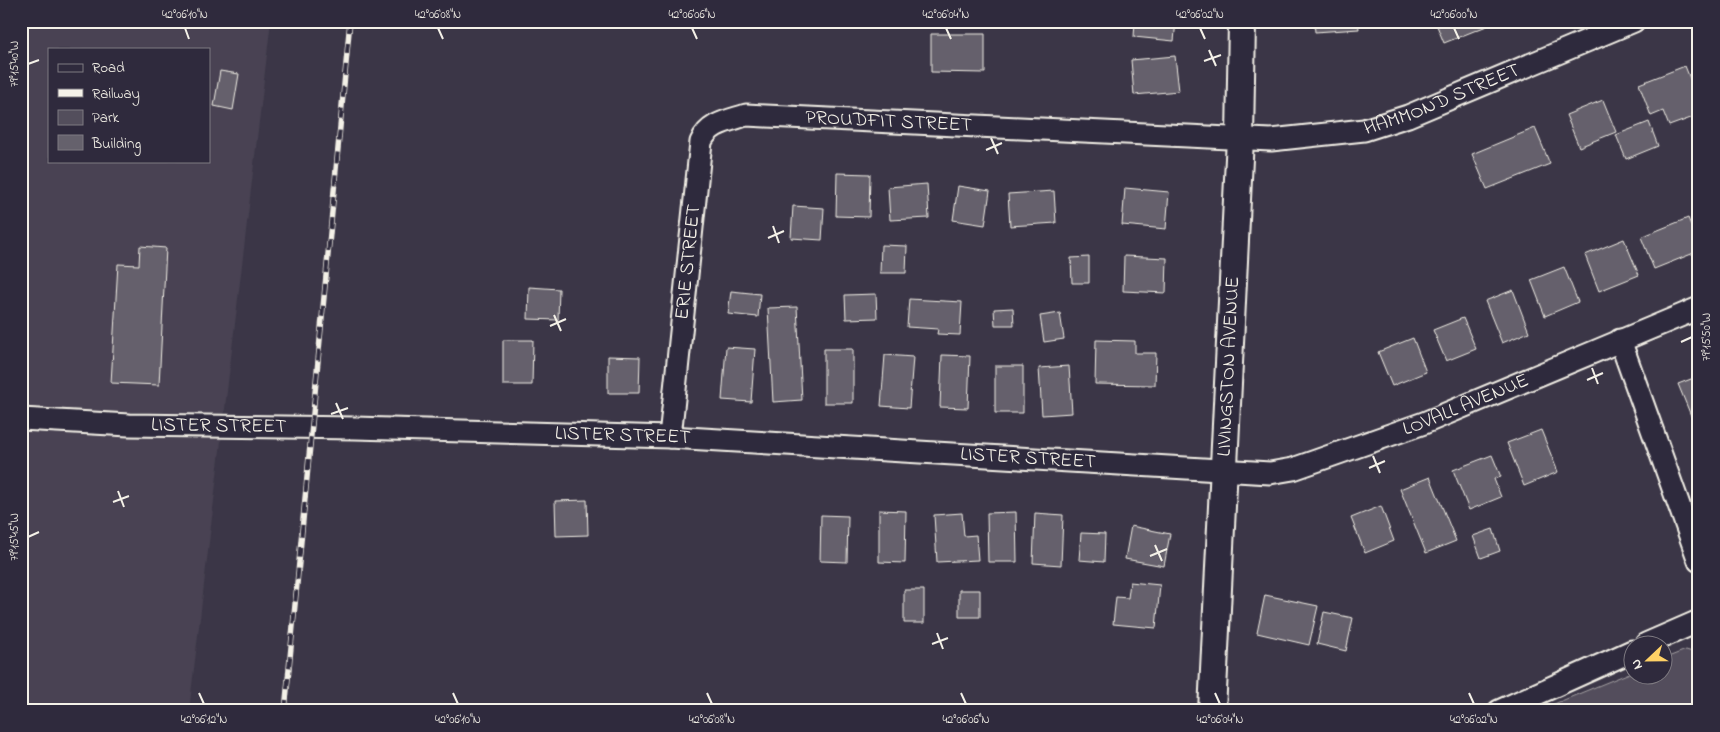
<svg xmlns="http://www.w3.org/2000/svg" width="1720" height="732" viewBox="0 0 1720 732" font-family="'Indie Flower',sans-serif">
<rect width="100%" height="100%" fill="#3b3647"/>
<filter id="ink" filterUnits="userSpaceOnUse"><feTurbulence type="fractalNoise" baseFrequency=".02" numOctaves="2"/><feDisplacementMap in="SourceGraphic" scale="10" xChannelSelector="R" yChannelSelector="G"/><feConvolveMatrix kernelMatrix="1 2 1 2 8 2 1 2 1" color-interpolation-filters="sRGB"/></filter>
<g filter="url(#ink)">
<path fill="#484352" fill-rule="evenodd" d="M21 21H271L189 711H21ZM49 49H209V161H49Z"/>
<path fill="#534e5c" stroke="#a4a0a2" d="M1686 650 1699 654V711H1537L1632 672V674H1662L1663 659Z"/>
<path fill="#65616c" stroke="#f4f1e8" d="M1135 21H1176L1174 41 1134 37Z
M1314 21H1358L1359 29 1315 32Z
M1435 21H1499L1444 43Z
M931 34H985V73L931 72Z
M1175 56 1179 91 1134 95 1131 60Z
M1685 66 1699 101V115L1669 126 1663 111 1651 116 1639 84Z
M220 71 239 74 233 110 214 106Z
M1603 100 1616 132 1579 147 1566 115Z
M1649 122 1658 146 1626 159 1616 135Z
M1535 128 1550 164 1487 189 1472 154Z
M837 173 870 174 869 217 836 216Z
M927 184 929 218 890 220 888 187Z
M958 186 990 191 985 225 953 220Z
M1125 188 1169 192 1166 229 1122 225Z
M1054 191 1056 223 1010 226 1008 194Z
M793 206 824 208 822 240 791 238Z
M1688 218 1699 244V251L1654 269 1641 237Z
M1624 239 1639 275 1599 291 1585 255Z
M881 245 907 246 906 273H880Z
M140 246 166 248 159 385 111 383 118 264 139 265Z
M1124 256 1167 258 1166 293 1123 291Z
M1089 257V283H1072L1071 258Z
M1564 267 1578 302 1545 316 1531 280Z
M529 287 559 289 558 320 528 319Z
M1513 290 1529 332 1502 343 1485 301Z
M731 291 760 294 758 317 728 314Z
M876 294 877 318 846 319 845 295Z
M909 299 962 302 960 335 937 334 938 329 907 327Z
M797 307 802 400 773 402 768 308Z
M1013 308 1014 325H995L994 309Z
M1060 313 1064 339 1044 342 1040 316Z
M1463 318 1476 349 1446 361 1433 330Z
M1413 338 1426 372 1392 386 1378 352Z
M503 340H533L532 385H503Z
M1096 340 1135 341V353H1156L1155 385 1095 384Z
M726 347 755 349 751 402 722 400Z
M824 349H853V403H824Z
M885 355 913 357 909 408 881 406Z
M942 355 970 356 968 408 940 407Z
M608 356 640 357 639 393H608Z
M995 366H1023V413H995Z
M1069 366 1072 413 1042 415 1039 368Z
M1699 376V421L1694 423 1678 384Z
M1541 430 1558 472 1524 486 1507 443Z
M1492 455 1501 477 1494 479 1501 497 1469 510 1453 470Z
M1430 477 1456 541 1426 553 1400 489Z
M587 500 588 535 556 536 555 501Z
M1381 506 1394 541 1365 553 1351 518Z
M879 510 906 511 905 563 879 562Z
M1016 512 1017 562H988L987 513Z
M962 513 964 536 976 535 978 560 937 562 934 515Z
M1035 513 1063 515 1061 565 1033 563Z
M821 515 848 516 847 562 820 561Z
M1131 526 1170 534 1164 566 1125 559Z
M1493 529 1500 551 1481 558 1473 536Z
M1081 533 1105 534 1104 562 1079 560Z
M1130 582 1160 585 1156 628 1113 624 1116 597 1128 598Z
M904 590H924V623H904Z
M959 590H980V617H959Z
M1265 595 1318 606 1309 645 1257 633Z
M1324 612 1353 618 1346 651 1317 644Z"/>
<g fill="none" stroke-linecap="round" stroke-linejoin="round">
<defs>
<g id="minor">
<path d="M1620 340 1699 561"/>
<path id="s1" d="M21 419 129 425 355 428 670 437 1270 473 1293 469 1424 423 1699 308"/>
<path id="s2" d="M670 437 701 142C709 123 728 121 746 115L1271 140 1364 130 1408 116 1634 21"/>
<path d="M1646 644 1699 621"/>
<path d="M1499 711 1632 651"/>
</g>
<g id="tertiary">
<path id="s3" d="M1212 711 1240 138 1242 21"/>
</g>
</defs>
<use href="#minor" stroke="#f4f1e8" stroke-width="25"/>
<use href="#tertiary" stroke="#f4f1e8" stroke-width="30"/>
<use href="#minor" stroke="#2f2a3d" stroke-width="21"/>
<use href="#tertiary" stroke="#2f2a3d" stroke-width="26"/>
<defs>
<path id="rail" d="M285 711 350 21"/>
</defs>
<use href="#rail" stroke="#f4f1e8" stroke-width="5.5"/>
<use href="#rail" stroke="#2f2a3d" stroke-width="4" stroke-dasharray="11" stroke-linecap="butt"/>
</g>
</g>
<path fill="none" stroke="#f4f1e8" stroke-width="2" d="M185 28 189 39M438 28 443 39M692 28 697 39M946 28 951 39M1200 28 1205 39M1454 28 1459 39M1209 50 1216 66M1204 61 1221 55M28 64 39 60M991 138 998 154M986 150 1002 143M773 226 779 243M768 238 784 231M554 315 561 331M550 326 566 319M1681 342 1692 337M1592 368 1598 384M1587 380 1603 373M336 403 343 419M331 414 348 408M1373 456 1380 473M1369 468 1385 461M118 491 124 507M113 502 129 496M28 537 39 532M1155 545 1162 561M1150 556 1167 549M937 633 943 649M932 644 948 638M199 693 204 704M453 693 458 704M707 693 712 704M961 693 966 704M1215 693 1220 704M1469 693 1474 704"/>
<g text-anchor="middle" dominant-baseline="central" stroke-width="4" stroke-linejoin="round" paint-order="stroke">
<g font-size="20" fill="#f4f1e8" stroke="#2f2a3d">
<text stroke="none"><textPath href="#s2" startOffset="1054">HAMMOND STREET</textPath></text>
<text stroke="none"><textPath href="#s2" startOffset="494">PROUDFIT STREET</textPath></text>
<text stroke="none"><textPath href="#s2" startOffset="176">ERIE STREET</textPath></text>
<text stroke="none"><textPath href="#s3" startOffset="345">LIVINGSTON AVENUE</textPath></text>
<text stroke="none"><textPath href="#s1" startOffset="1458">LOVALL AVENUE</textPath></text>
<text stroke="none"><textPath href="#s1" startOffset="198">LISTER STREET</textPath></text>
<text stroke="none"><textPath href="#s1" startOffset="602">LISTER STREET</textPath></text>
<text stroke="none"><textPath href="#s1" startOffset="1008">LISTER STREET</textPath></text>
</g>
</g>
<rect width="1720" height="732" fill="none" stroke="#2f2a3d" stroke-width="55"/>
<rect x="48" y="48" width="162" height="115" fill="#2f2a3d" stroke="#7e7a81"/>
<rect x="58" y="64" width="25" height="8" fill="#2f2a3d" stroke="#7e7a81"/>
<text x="92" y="72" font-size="15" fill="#f4f1e8">Road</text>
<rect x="58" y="89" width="25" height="8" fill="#f4f1e8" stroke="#7e7a81"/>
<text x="92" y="98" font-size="15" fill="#f4f1e8">Railway</text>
<rect x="58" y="110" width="25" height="15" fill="#534e5c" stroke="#7e7a81"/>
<text x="92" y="122" font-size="15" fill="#f4f1e8">Park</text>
<rect x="58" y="135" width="25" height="15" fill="#65616c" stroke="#7e7a81"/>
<text x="92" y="148" font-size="15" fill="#f4f1e8">Building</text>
<g transform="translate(1648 660) rotate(248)"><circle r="24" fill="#2f2a3d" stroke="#7e7a81"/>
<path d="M0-4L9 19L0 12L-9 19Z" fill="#ffd166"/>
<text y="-8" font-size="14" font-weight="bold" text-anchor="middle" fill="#f4f1e8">N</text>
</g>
<rect x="28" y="28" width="1664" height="676" fill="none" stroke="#f4f1e8" stroke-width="2"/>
<g font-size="12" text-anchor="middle" fill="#f4f1e8">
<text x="185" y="18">42°06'10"N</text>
<text x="438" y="18">42°06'08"N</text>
<text x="692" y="18">42°06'06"N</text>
<text x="946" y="18">42°06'04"N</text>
<text x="1200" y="18">42°06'02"N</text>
<text x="1454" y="18">42°06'00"N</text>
<text transform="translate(14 64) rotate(-90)" y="4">79°15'40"W</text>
<text transform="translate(1706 337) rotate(-90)" y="4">79°15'50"W</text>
<text transform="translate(14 537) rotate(-90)" y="4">79°15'45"W</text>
<text x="204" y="723">42°06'12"N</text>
<text x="458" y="723">42°06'10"N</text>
<text x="712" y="723">42°06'08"N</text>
<text x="966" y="723">42°06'06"N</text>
<text x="1220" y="723">42°06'04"N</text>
<text x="1474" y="723">42°06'02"N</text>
</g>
</svg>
